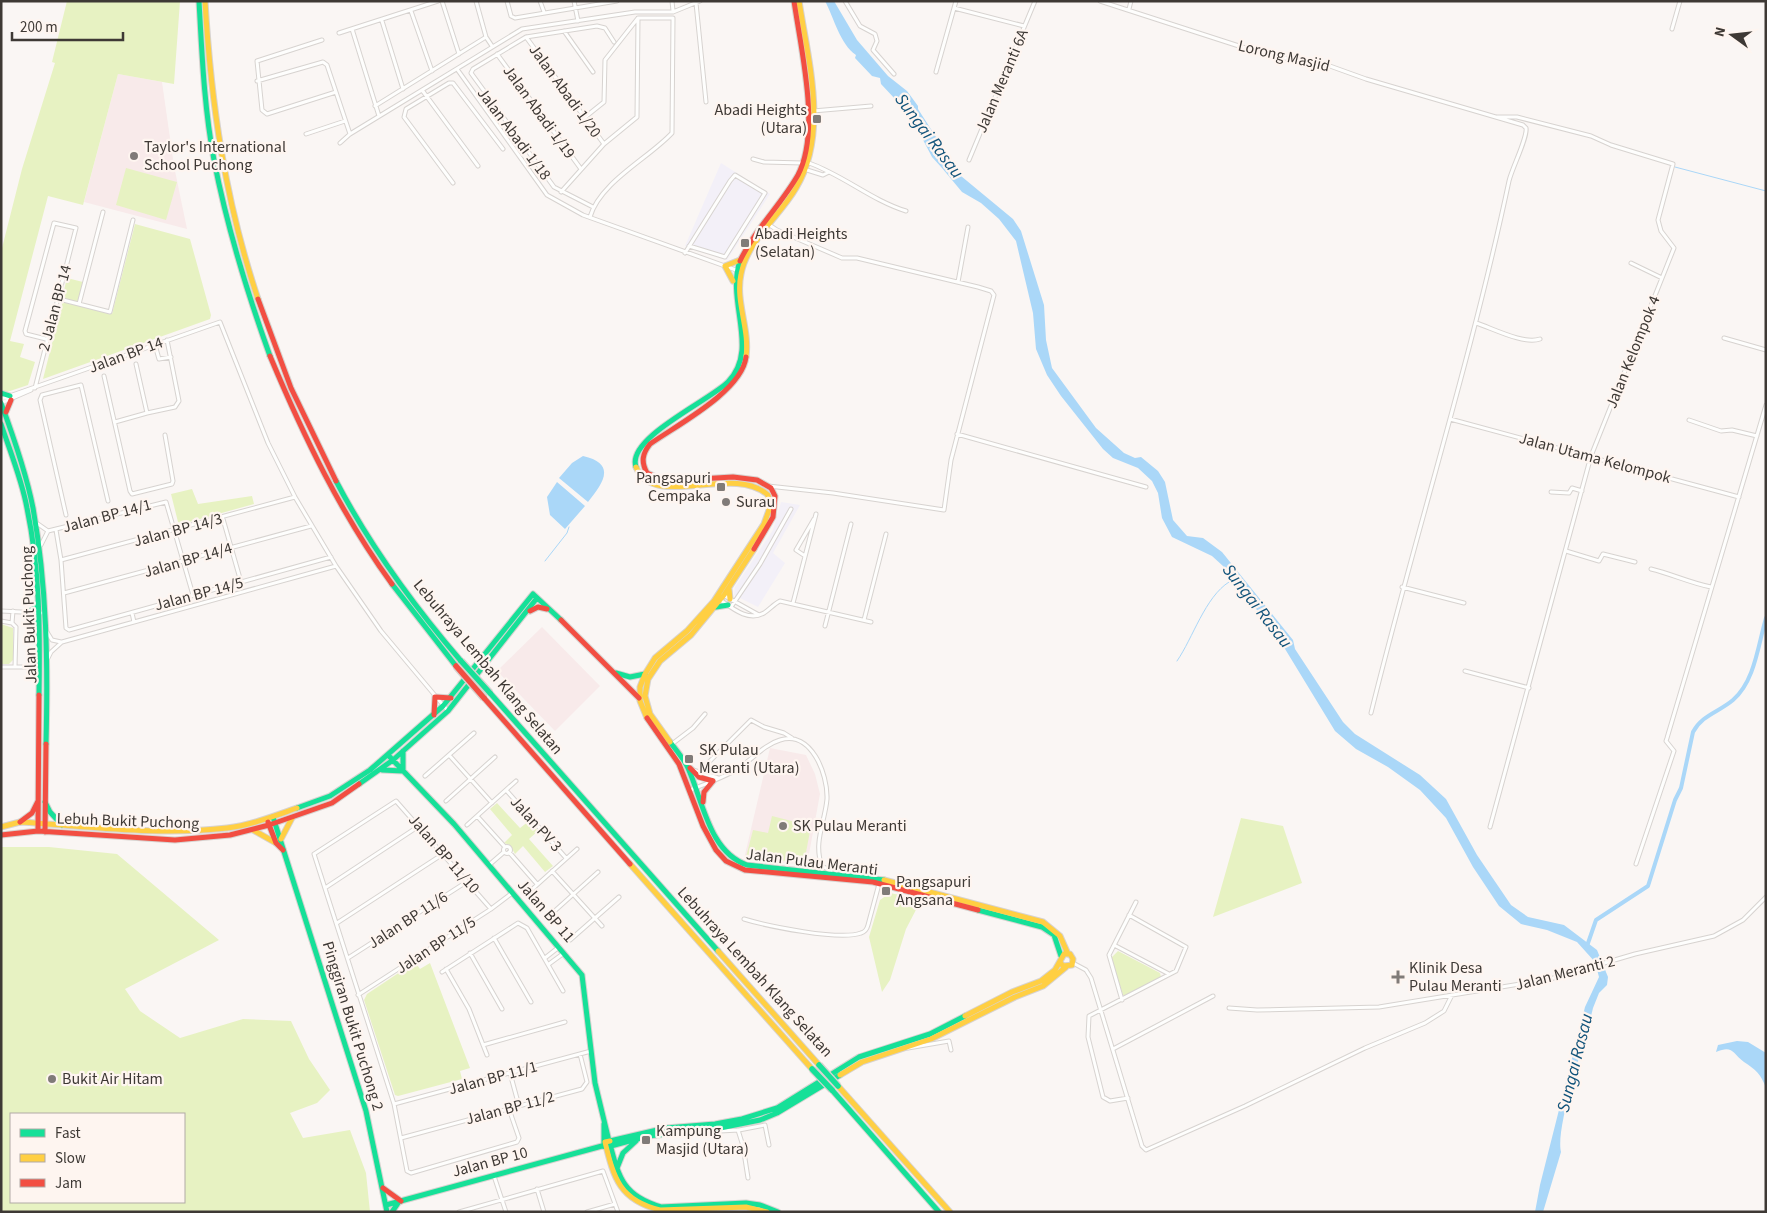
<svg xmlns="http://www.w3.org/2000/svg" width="1767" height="1213" viewBox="0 0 1767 1213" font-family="'Source Sans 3',sans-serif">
<rect width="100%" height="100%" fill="#faf6f4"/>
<path fill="#f3f0f8" d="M721 163 770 194 727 260 685 246Z
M781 502 800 505 773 553 785 563 758 607 734 595 735 587 773 530Z"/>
<path fill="#f8eaea" d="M118 74 162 82 174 166 187 229 84 202Z
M542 627 600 686 555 731 497 671Z
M770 748 806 755 815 774 820 794 807 865 744 859Z"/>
<path fill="#e7f2c2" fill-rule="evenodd" d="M67 1H180L174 84 118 74 83 205 48 196 10 341 24 344 20 357 35 362 28 385 7 392 1 390V252L22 169 55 63 52 62Z
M126 168 177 182 166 220 116 205Z
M135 224 190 239 211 315 210 319 43 379 62 304 61 301 112 314Z
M67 278 83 282 78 302 62 298Z
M192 489 198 504 252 496 254 504 182 524 178 522 171 494Z
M1 624 13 628V660L9 664H1Z
M497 803 520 828 529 821 538 831 529 839 553 866 545 872 523 846 515 854 510 845 504 843 512 835 490 809Z
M772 816 811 826 804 863 746 857 753 830 768 833Z
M1241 818 1283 826 1302 883 1213 917Z
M1 847H49L117 854 219 940 125 989 140 1011 180 1038 243 1019 291 1021 309 1059 330 1090 317 1103 290 1113 303 1138 350 1130 366 1173 370 1212H1ZM11 1114H184V1202H11Z
M890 893 914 898 919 904 906 929 890 980 882 992 869 937 880 900Z
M1118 951 1160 973 1161 977 1127 996 1123 995 1111 958Z
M415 962 420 969 430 963 470 1068 460 1071 462 1079 398 1096 395 1095 364 1000 367 994Z"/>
<path fill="#aad7f8" d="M825 1H834L857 40 888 76 907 91 918 106V109L961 176 1013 219 1021 231 1044 305 1046 340 1052 368 1096 428 1124 453 1135 458 1141 457 1158 471 1165 482 1173 520 1187 536 1203 538 1222 552 1293 640 1295 649 1343 722 1355 734 1420 775 1446 799 1477 855 1511 905 1528 917 1564 925 1597 950 1608 977 1607 985 1599 993 1593 1008C1586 1039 1555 1127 1561 1152L1543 1212H1535L1540 1185 1585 1007 1599 977 1595 962 1577 942 1547 930 1521 924 1499 906 1473 867 1446 818 1420 790 1388 767 1356 749 1335 731 1268 621 1229 582 1223 566 1212 556 1172 537 1162 518 1158 493 1152 481 1138 468 1113 458 1103 449 1061 396 1047 375 1036 349 1033 313 1016 241 999 219 981 203 962 192 942 168 932 157 910 115 881 84 880 78 872 76 855 58 856 55C840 44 834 18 825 1Z
M583 456C618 464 602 484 588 502L559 478 572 463Z
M557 482 585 506 565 529 550 515 547 497Z
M1737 1041 1748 1042 1766 1053V1088C1761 1074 1756 1070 1744 1062 1732 1053 1733 1045 1716 1052L1718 1045Z"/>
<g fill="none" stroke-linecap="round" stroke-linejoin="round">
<path stroke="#aad7f8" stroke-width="1" d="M1675 167 1766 191
M545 561 567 533 569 527
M1177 661C1193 638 1205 597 1229 582"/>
<path stroke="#aad7f8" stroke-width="4" d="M1587 946 1596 920 1648 886 1675 800 1681 788 1693 732C1702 715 1719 712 1733 700 1755 681 1758 645 1766 618"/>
<defs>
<path id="street" d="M442 1 459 54
M476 1 486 37 492 46
M507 1 511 16 515 18 617 1
M540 1 544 12
M574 1 578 21
M672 1 673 11
M845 1 860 26 875 34 877 41 873 50 894 74
M1100 1 1242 47 1293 60 1316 61 1366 79 1523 125 1526 128C1528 137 1512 168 1509 181 1471 360 1415 535 1371 713
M696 3 706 102
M954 8 1024 26
M1129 9 1131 1
M411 11 432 71
M382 21 403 89
M352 29 379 116
M1672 29 1680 1
M564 31 593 72
M339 33 438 1
M526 37 604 144
M322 40 257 61 262 110 267 114 336 92
M497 54 581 169
M457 69 547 195 583 215 736 270
M936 72 956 1
M257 81 323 62 327 65 350 134
M422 90 478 166
M375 106 486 37
M813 111 871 106
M584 118 604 102 605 60 638 18H673L672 133C649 158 600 182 590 217
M306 134 345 121
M340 143 350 134 522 29 635 12H673L700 1
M753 159 764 162 803 163
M969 160 1035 1
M809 163C843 175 871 200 906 211
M807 170 823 175 829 172
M453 183 404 117 406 109 449 83H453L503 149
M561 192 604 144 637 117 638 18
M593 207 554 187 471 73 473 69 526 37 597 26 605 28 614 42
M685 253 730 181 735 175 765 193 725 257 689 246
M1631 263 1662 278
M958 282 968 227
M63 300 110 312 133 220
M79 304 103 212
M1476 323C1492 328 1524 345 1540 339
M1724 338 1766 350
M155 345 159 359 171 357
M104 376 130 491 132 494 172 484 173 481 165 435
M35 388 76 228 54 223 25 331 26 334 46 339
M1 399 220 322 268 443 295 497 336 566 62 642 51 652 48 658
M1 403 31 390
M147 413 175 407 179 401 167 340
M1450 419 1739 497
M1689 420 1721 431 1732 430 1757 436
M115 422 147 413 136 364
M957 434 1146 487
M768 486 833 493 944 510 951 460 994 295 991 291 978 287 857 258H842L777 230 771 226
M1551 492 1569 493 1572 488 1582 491
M66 515 40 400 42 395 81 385 108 501
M223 519 241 582
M38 524 48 531
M56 530 61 560 66 628 69 630 331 557
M48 531 166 502 193 595
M41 545 48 531
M1566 551 1599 561 1603 554 1635 562
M805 556 796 550 814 519
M61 560 295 497
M336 566 381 631 448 711
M1651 569C1672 574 1690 583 1711 587
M1402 587 1464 603
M64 593 311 526
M723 595 759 615
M719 599C732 608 748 622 764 613 770 609 774 604 780 601L871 622
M793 603 816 514
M731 607 760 564 791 509
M1 611 41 613
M13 611 12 623 16 627 15 667
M132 613 134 622
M864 620 886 534
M1 621 12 623
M825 626 851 524
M47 632 52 640 61 642
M1 667H29
M1465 671 1529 688
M672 744 693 728 705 714
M449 755 492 803
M693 770 718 778
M702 773 707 764 751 720 764 727 784 733 792 738
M425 776 474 733
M506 790 566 858
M690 790C706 784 722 778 736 770 751 761 763 745 780 740 811 730 828 774 827 799 825 822 813 843 822 866L831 871
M446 801 495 757
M477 816 505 847
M467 825 516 781
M1490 827 1591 456 1674 248 1661 231 1658 220 1673 164 1611 145 1591 136 1517 117H1497
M503.5 850a3.5 3.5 0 1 1 7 0a3.5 3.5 0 1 1-7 0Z
M509 852 537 884
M1636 864 1674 751 1666 741 1667 738 1766 405
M489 865 504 852
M552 871 602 926
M325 888 419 826
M528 893 577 849
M491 909 396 801 314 854 394 1104 407 1171 411 1173 517 1142 519 1138 509 1109
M548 917 598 872
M744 919C767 926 840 941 861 933 865 932 867 929 868 925L879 884
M337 923 443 854
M494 938 531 1002
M570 940 619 897
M1114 945 1169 974
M470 953 502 1009
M348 958 468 881
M545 958 559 947
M1073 963 1086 970 1091 978 1142 1146 1146 1150 1245 1106 1365 1048 1425 1023 1444 1011 1452 995
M549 964 564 953
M446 969 469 1009 487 1055
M442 972 518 923 527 928 563 991
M358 995 491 909 512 893
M1122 1000 1109 955 1136 902
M1229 1008 1257 1010 1379 1007 1550 979 1635 954 1714 936 1743 920 1766 897
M483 1045 565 1022
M908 1048 949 1041 951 1050
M1113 1049 1213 996
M510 1073 519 1106
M1128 1098 1110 1101 1103 1097 1088 1037 1089 1016 1176 971 1186 947 1129 915
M394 1104 591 1051
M738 1130 743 1146 748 1178
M701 1132 739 1130 765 1125 769 1145
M401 1138 582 1089 587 1082 580 1054
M494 1176 506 1212
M537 1189 544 1212
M459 1212 603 1171 618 1212
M587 1212 615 1204"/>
<path id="fast" d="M199 1C202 54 204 107 214 160 227 227 247 292 270 356
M1 393 10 396
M1 403C14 438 26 472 33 508 47 586 48 665 46 744
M1 424C10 451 22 480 27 508 40 570 40 631 39 695
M636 467C626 438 709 401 728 382 760 349 726 302 740 261
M336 481C370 546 413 605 461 661
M392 584 456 666
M38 601 34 609 29 612 38 624
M716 607 728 605
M616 673 630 677 645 674
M490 693 718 951
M670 742C676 750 684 759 688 768 703 801 709 852 747 865L884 880
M388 755 454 824 582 975 595 1083 609 1141
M382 770 403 771V751
M359 784 393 760 448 711 537 598
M45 802 50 812 62 825
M297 808 330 796 370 770 443 706 533 594 561 620
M273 817 366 1111 387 1212
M978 910 1042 927 1054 935 1061 956
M832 1090 939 1212
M604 1124V1143
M610 1141 666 1128 715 1124 742 1119 777 1108 859 1057 930 1034 965 1016
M610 1144C619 1179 624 1196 661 1207L746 1203 760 1205 778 1212
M607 1147 648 1136 715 1129 760 1120 777 1113 840 1075
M617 1168 623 1153 636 1141
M386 1205 602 1146 607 1147
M392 1212 398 1203"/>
<path id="slow" d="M205 1C211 103 225 201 258 299
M733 281 725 266 740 260
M746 357C750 329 735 302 741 274 747 241 780 216 796 188 829 133 808 60 799 1
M636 467C654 511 732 463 768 495L769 510 764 524 714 601 687 631 655 658 645 674 640 687V701L647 718
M729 589 730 599
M670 742 650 714 645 696 648 679 660 661 691 635 724 595 754 549
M1 827 20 822C88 826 158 836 227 828 251 825 274 816 297 808
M253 830 276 843
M281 839 292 818
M630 864 812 1069
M884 880 1043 922 1060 936 1068 954
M718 951 819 1065
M965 1016 1012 992 1041 981 1055 970 1064 954H1070L1073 959 1072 965 1063 966 1060 962
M840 1075 862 1062 931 1039 1015 997 1043 986 1066 967
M838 1086 950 1212
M610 1141 605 1142C614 1179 620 1200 660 1210L746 1207 767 1212"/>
<path id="jam" d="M740 261C755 229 781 205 798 175 821 131 801 50 794 1
M258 299 291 388 336 481
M270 356C304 437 341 514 392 584
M746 357C742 391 677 425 650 444 642 454 641 462 647 473L665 481 733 477 757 480 771 488 775 496 773 517 754 549
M6 412 11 400
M530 611 538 607 547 609
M561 620 639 698
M484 698 630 864
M434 715 435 697 451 698
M647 718 679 764 703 826 716 850 726 861 745 870 873 882 978 910
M690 768 699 777 713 781
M703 802 704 792 713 781
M20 822 32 813 38 801
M268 822 276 843 283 850
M38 831 39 695
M45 832 46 744
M1 835 38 831 175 840 230 835 269 825 332 803 359 784
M383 1188 401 1201"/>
</defs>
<use href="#street" stroke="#d7d3d0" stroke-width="5"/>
<use href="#fast" stroke="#d7d3d0" stroke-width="7"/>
<use href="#slow" stroke="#d7d3d0" stroke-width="7"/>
<use href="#jam" stroke="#d7d3d0" stroke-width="7"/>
<use href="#street" stroke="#fefefd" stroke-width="3"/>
<use href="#fast" stroke="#16e098" stroke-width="5"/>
<use href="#slow" stroke="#ffcf43" stroke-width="5"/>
<use href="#jam" stroke="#f24e42" stroke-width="5"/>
<defs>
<path id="fast-bridge" d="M461 661 490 693
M819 1065 838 1086
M812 1069 832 1090"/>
<path id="jam-bridge" d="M456 666 484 698"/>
</defs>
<use href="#fast-bridge" stroke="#d7d3d0" stroke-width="8" stroke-linecap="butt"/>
<use href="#jam-bridge" stroke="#d7d3d0" stroke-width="8" stroke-linecap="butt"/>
<use href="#fast-bridge" stroke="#16e098" stroke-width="5.5"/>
<use href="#jam-bridge" stroke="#f24e42" stroke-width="5.5"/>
</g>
<g fill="#807b78" stroke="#fef5f0" stroke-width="2">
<rect x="812" y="114" width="10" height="10" rx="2.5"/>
<circle cx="134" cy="156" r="5"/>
<rect x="740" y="238" width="10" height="10" rx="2.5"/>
<rect x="716" y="482" width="10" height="10" rx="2.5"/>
<circle cx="726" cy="502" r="5"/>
<rect x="684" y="754" width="10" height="10" rx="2.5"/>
<circle cx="783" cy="826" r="5"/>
<rect x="881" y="886" width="10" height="10" rx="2.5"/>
<path d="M1395.5 969.5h5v5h5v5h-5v5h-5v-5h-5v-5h5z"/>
<circle cx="52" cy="1079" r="5"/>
<rect x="641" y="1135" width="10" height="10" rx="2.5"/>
</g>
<g text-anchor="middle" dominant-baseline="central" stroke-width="4.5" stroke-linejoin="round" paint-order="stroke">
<g font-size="16" fill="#3e3935" stroke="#fef5f0">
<text transform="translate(1284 56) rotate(13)">Lorong Masjid</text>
<text transform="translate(1002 81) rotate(-67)">Jalan Meranti 6A</text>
<text transform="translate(565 91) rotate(54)">Jalan Abadi 1/20</text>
<text transform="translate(539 112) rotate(54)">Jalan Abadi 1/19</text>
<text transform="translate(514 134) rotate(53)">Jalan Abadi 1/18</text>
<text transform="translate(55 308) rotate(-75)">2 Jalan BP 14</text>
<text transform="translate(1633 352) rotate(-68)">Jalan Kelompok 4</text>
<text transform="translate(126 355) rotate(-20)">Jalan BP 14</text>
<text transform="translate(1595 458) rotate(15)">Jalan Utama Kelompok</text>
<text transform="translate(107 516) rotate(-15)">Jalan BP 14/1</text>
<text transform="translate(178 530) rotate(-15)">Jalan BP 14/3</text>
<text transform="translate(188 560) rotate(-16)">Jalan BP 14/4</text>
<text transform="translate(199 594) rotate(-15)">Jalan BP 14/5</text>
<text transform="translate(29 615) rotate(-92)">Jalan Bukit Puchong</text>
<text transform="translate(488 667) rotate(50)">Lebuhraya Lembah Klang Selatan</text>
<text transform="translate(128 821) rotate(2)">Lebuh Bukit Puchong</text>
<text transform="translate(536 824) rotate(48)">Jalan PV 3</text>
<text transform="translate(444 854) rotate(49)">Jalan BP 11/10</text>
<text transform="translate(812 862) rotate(7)">Jalan Pulau Meranti</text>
<text transform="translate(546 911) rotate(49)">Jalan BP 11</text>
<text transform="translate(408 920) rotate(-33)">Jalan BP 11/6</text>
<text transform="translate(436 945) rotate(-33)">Jalan BP 11/5</text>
<text transform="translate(755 972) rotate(48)">Lebuhraya Lembah Klang Selatan</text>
<text transform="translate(1565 973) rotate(-14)">Jalan Meranti 2</text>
<text transform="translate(353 1026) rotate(73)">Pinggiran Bukit Puchong 2</text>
<text transform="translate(493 1078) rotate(-15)">Jalan BP 11/1</text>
<text transform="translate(510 1108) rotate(-15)">Jalan BP 11/2</text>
<text transform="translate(490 1162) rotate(-15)">Jalan BP 10</text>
</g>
<g font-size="16" fill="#3e3935" stroke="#fef5f0" text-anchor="start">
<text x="807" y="110" text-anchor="end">Abadi Heights<tspan x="807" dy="18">(Utara)</tspan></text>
<text x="144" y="147">Taylor's International<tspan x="144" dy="18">School Puchong</tspan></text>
<text x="755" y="234">Abadi Heights<tspan x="755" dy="18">(Selatan)</tspan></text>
<text x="711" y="478" text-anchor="end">Pangsapuri<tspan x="711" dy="18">Cempaka</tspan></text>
<text x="736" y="502">Surau</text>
<text x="699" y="750">SK Pulau<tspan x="699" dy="18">Meranti (Utara)</tspan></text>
<text x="793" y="826">SK Pulau Meranti</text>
<text x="896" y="882">Pangsapuri<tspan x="896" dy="18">Angsana</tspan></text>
<text x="1409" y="968">Klinik Desa<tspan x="1409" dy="18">Pulau Meranti</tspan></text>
<text x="62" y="1079">Bukit Air Hitam</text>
<text x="656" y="1131">Kampung<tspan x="656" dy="18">Masjid (Utara)</tspan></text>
</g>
<g font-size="18" font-style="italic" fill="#11537a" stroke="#fef5f0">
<text transform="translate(929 136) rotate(53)">Sungai Rasau</text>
<text transform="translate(1257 606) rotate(52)">Sungai Rasau</text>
<text transform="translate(1575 1063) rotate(-76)">Sungai Rasau</text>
</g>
</g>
<rect width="1767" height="1213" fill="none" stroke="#3e3935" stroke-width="5"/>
<rect x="10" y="1113" width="175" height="90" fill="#fef5f0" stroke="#b1aaa5"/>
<rect x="20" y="1129" width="25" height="8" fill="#16e098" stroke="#b1aaa5"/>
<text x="55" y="1138" font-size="15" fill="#3e3935">Fast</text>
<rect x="20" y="1154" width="25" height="8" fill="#ffcf43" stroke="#b1aaa5"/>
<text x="55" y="1163" font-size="15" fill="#3e3935">Slow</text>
<rect x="20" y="1179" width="25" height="8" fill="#f24e42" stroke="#b1aaa5"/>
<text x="55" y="1188" font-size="15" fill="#3e3935">Jam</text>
<g transform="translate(1732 35) rotate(285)" stroke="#fef5f0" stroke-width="4" paint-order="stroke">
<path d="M0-4L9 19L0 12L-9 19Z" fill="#3e3935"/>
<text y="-8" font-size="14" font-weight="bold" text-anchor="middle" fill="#3e3935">N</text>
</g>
<path d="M12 32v8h111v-8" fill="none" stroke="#3e3935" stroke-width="2.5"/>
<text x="20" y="32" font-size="15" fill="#3e3935" stroke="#fef5f0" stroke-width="4" paint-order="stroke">200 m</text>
</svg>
